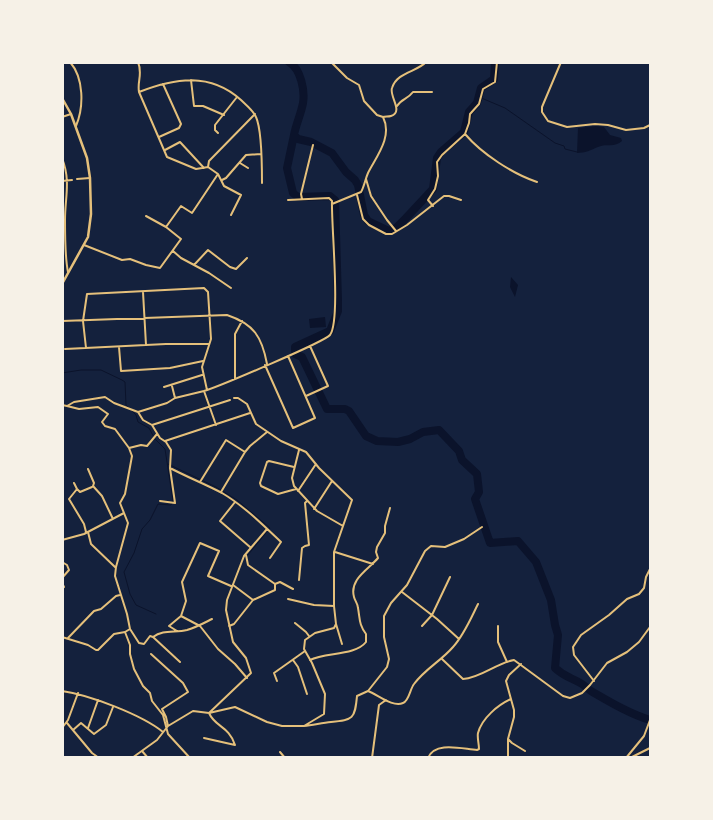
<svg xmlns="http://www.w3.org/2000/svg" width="713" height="820" viewBox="0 0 713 820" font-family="Roboto,sans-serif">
<rect width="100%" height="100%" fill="#14213d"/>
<path fill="#0b132b" d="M596 126 604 127 610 135 621 138 622 141C615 148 606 143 598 147 591 150 585 153 577 153L578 128Z
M511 277 518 285 515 297 510 287Z
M325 317 326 327 310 328 309 319Z"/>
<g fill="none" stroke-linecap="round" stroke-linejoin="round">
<path stroke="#0b132b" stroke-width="1" d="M479 97 505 108 555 143 564 146 565 149 577 152
M62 373 81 370H101L122 380 125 382 126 405 129 408
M132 411 136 415 138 422 149 428 155 439 165 449 173 501 171 505 158 504 150 520 142 529 134 553 124 572 130 594 136 605 156 614
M168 464 216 487 237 500 270 528 247 556"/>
<path stroke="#0b132b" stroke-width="8" d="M289 62C301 69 305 91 303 103 301 114 296 124 294 135L298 139 311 142 332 153 346 172 355 180 358 185 364 215 368 221 389 231 396 228 406 218 433 189 437 158 441 152 464 132 469 112 477 103 481 88 494 79 495 62
M294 135 287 168 293 193 298 197 330 196 335 200 338 301V311L330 331 295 347V354L302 357 327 409H345L349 411 366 436 377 441 398 442 410 439 423 432 439 430 459 451 462 460 477 474 479 492 475 499 490 543 518 541 536 562 551 600 555 625 558 635 555 668C566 678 571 677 582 684 585 686 588 689 591 691 610 702 630 714 650 720"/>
<path stroke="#e5c07b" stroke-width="2" d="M70 62C84 78 84 107 76 126
M138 62C143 74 137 81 139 92L167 157 196 169 208 167
M331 62 347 78 359 85 364 101 377 115 383 117C393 137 376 157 368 173 365 180 364 187 361 192L332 204
M561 62 542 107V112L548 121 567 127 595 124 608 125 626 130 644 128 650 125
M191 80 194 106H203L224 115
M139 92C175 78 210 72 241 100 246 105 253 110 256 117 262 130 262 167 262 183
M397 106C401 99 408 99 413 92H432
M62 117 71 114
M383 117C385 116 388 117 391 116 404 112 389 96 392 88 397 72 417 72 426 62
M218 133 215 130V125L237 97
M465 134C482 154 513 174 537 182
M159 137 179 128 181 124 163 84
M165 150 180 142 204 168
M62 158C71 181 65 197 65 220 65 234 65 258 68 272
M240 163 248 168
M208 167 209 161 255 114
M208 167 218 174 224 186 241 195 231 215
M77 179 90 178
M366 179 371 196 387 220 396 231
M222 180 226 178 246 155 261 154
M62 181 72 180
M357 195 363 219 369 225 386 234H392L407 225 444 196H449L461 200
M302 199 301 194 313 145
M433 206 428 200 435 189 438 176 437 162 442 155 465 134 469 123 470 114 479 104 483 89 495 82 497 62
M166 227 181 206 192 213 218 174
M84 245 122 260 130 259 146 265 160 268 181 239 166 227 146 216
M173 251 181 258 209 273 231 288
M194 265 208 250 230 267 236 269 247 258
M143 292 146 345
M62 321 227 315C254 324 262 337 267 364
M119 347 121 371 170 368 203 361
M86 348 83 321 87 294 204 288 208 292 211 339 202 367 207 390
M65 349 166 344H209
M265 365 293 428 315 418 288 356
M235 379V334L242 321
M172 386 175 398
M164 387 202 375
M306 396 328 386 310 346
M62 405 67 406 74 402 105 397 114 403 138 412 143 420 152 425 160 438 166 442 171 450 170 468C187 477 205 484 222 493 244 506 263 525 281 542L270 558
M67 406 79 409 98 407 108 414 102 422 105 426 115 429 129 448 132 456 125 494 120 503 128 523 116 567 115 576 127 614 130 629 139 643 144 644 150 636 153 637C163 629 175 633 187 630 197 627 204 623 212 619
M138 412 167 403 175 398 204 391
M152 425 230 400
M216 425 204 391C218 387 324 342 330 335 341 320 331 224 332 201L329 198 288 200
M165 441 250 413
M129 448 141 445 147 446 157 434
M299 450 292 478 294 486 317 511 343 526
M294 467 269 461 267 462 260 483 261 486 278 494 296 489
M88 469 94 483 93 486 102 496 113 519
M200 482 226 440 245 452
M74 483 77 489 69 499 84 524 86 532
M77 489 80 492 92 487
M298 491 316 464
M221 492 245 452 250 446 267 432
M160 501 175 503 170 468
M235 502 220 521 250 547
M314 509 332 481
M88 532 91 544 115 567
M62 540 84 534 124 513
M335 552 373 564
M62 562 67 565 69 570 62 578
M299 580 302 548 305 546 309 545 305 503 307 501
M62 583 64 587 62 588
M275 584 280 582 293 589
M233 585 253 600
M231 586 208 576 219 551 200 543 182 582 186 601 181 616 200 626 218 649 235 664 247 678
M402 592 437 619 459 639
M288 599 314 605 334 606
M295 623 306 632 309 636
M336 624 342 644
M229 626 234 624 253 600 275 590V584L248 565 246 555
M422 626 432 615 450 577
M498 626V642L507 662
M130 629 125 632 130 645V654L134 669 143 686 150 693 152 701 163 715 168 734 190 758
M177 631 169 626 181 616
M62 637 88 645 96 650H98L114 634 125 632
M153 637 180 662
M68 638 94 611 101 609 116 596 120 595
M151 654 183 683 188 692 162 709 166 717 168 726
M442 659 463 679C481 678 496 663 514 660L563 696 570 698 582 693 590 685 607 663 627 652 639 642 650 627
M293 660 298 667 307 694
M310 660C325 652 355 656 366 642V634C359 625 360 619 358 608 358 604 355 601 354 597 349 579 369 569 378 558L376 552 377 547 385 533V526L390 508
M277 681 274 673 305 651
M594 681 574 655 573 647 581 635 609 615 627 599 639 594 644 588 646 577 650 569
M62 691C90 695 142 715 163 732
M368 691 387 667 389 659 384 637V616L391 603 407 585 425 551 431 546 445 547 464 539 482 527
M67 723 92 753 99 758
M304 726C313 725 322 723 331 722 353 720 355 719 357 696L368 691C377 694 393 708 403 703 409 701 410 689 414 684 425 669 441 661 453 647 464 635 471 618 478 604
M62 728 68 720 78 693
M88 728 98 700
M73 730 81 723 94 734 106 725 113 707
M204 738 235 745C229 726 215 727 209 713L251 673 246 658 233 642 226 610 227 600 244 556 267 529
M508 739 512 743 525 751
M142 751 148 758
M280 752 285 758
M132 758 157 740 168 726 193 711 209 713 235 707 267 722 282 726H304L324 714 325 694 312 663 304 649 305 640 315 633 334 628 336 624 334 606V552L352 500 319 468 306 452 281 441 256 424 247 404 238 398H234
M372 758 379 705 386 700
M428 758C435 741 462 749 477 750L479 749C479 744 477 737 478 733 482 718 498 705 511 699
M508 758V739L514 717V710L506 681 509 675 521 664
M626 758 644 736 650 720
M630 758 650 748"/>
<path stroke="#e5c07b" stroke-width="2.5" d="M62 98 71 114 87 158 90 178 91 214 88 237 62 284"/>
</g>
<rect width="713" height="820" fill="none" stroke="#f6f1e7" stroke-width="128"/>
</svg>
